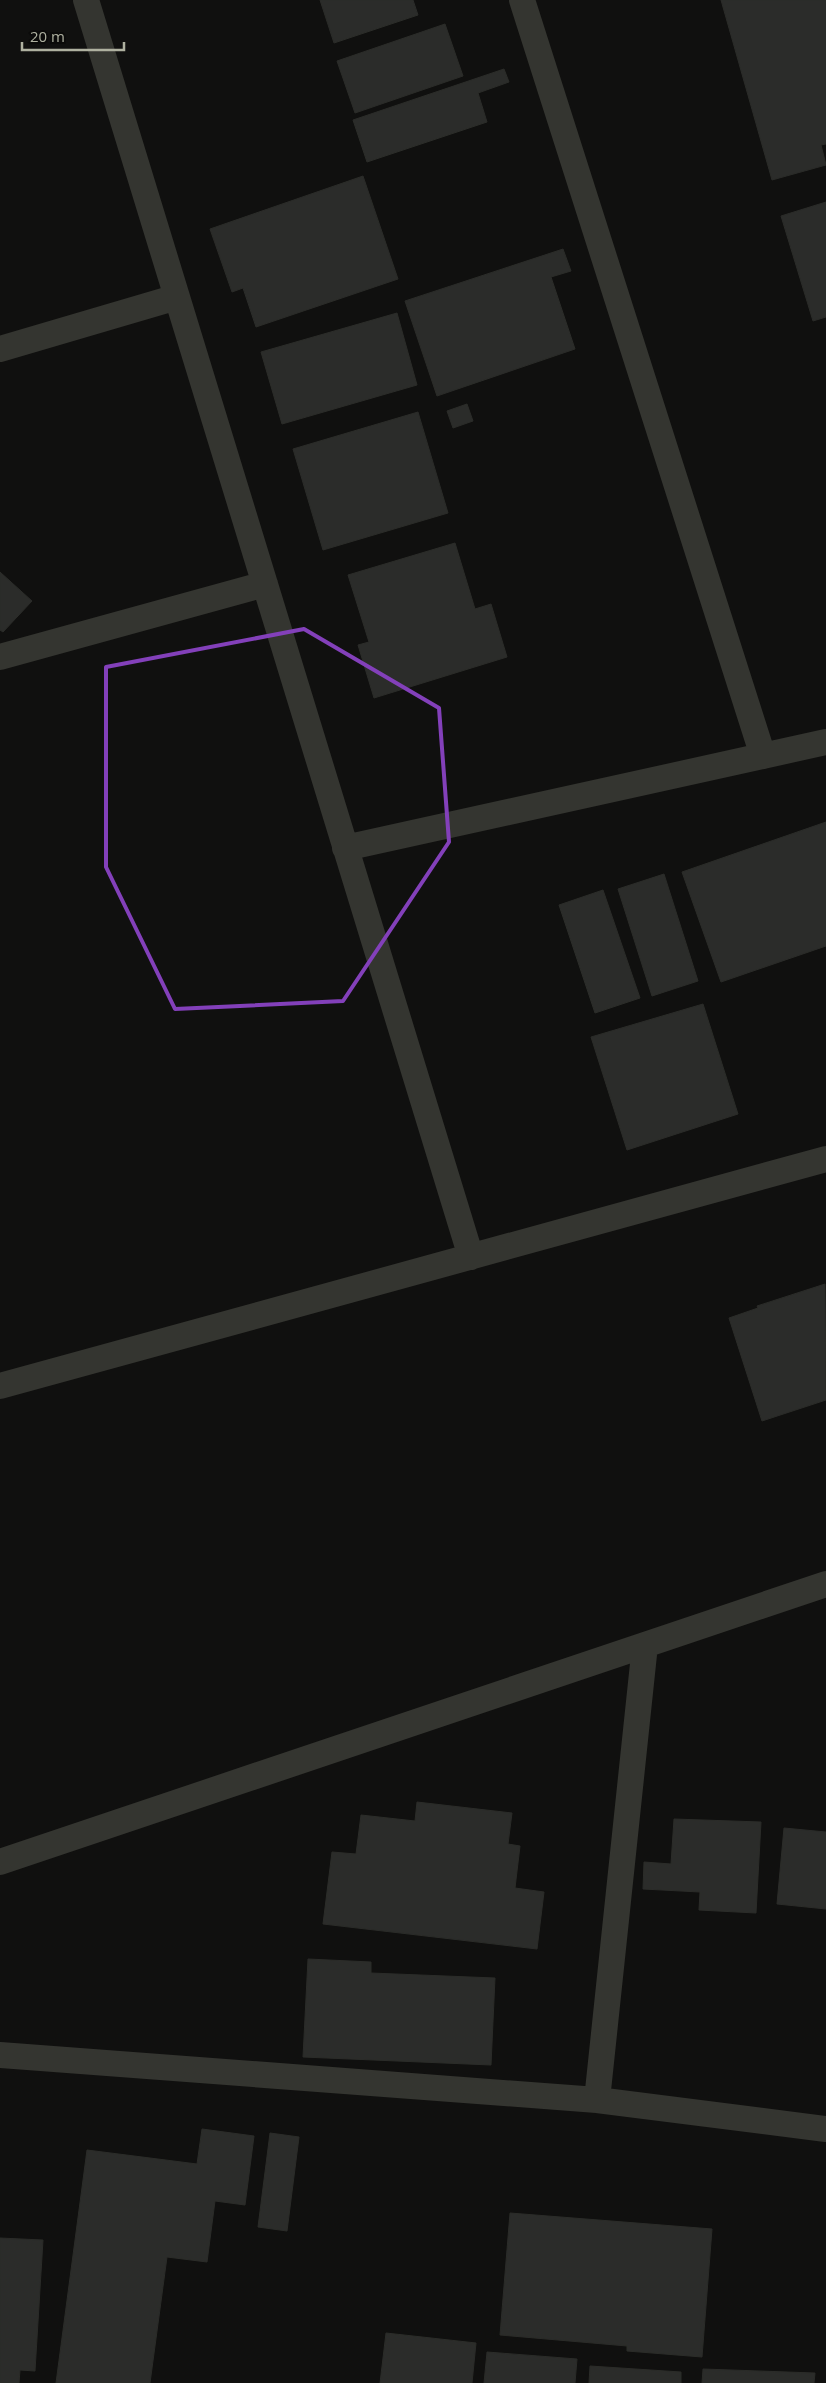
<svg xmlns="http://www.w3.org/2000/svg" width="826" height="2383" viewBox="0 0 826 2383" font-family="'Open Sans',sans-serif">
<rect width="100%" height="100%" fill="#10100f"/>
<path fill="#2b2c2a" stroke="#2b2c29" d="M320 0H413L418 15 334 43Z
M721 0H826V144L821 145 826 165 772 180Z
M445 24 463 76 355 113 337 61Z
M504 69 509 82 478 93 487 122 367 162 353 120Z
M363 176 398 279 256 327 243 288 232 292 210 229Z
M826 202V317L813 321 781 216Z
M563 249 571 271 551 277 575 349 437 396 405 301Z
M397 313 417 385 282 424 261 352Z
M467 404 473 421 453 428 447 411Z
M418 412 448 513 323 550 293 449Z
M455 543 475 609 491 604 507 657 374 698 358 645 369 642 348 575Z
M0 572 32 601 3 632 0 630Z
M826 822V946L721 982 682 872Z
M664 874 698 981 652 996 618 889Z
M603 890 640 998 595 1013 559 905Z
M703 1004 738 1114 627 1150 591 1037Z
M825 1284 826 1400 762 1421 729 1318 758 1308 757 1306Z
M417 1802 512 1813 508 1844 520 1846 515 1888 544 1892 537 1949 323 1924 332 1852 356 1854 361 1815 415 1821Z
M674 1819 761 1822 756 1913 699 1910 700 1892 643 1889 644 1862 671 1864Z
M784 1828 826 1832V1909L777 1904Z
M308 1959 371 1962V1973L495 1978 491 2065 303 2057Z
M202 2129 254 2136 245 2205 215 2201 207 2262 167 2257 150 2383H56L87 2150 197 2164Z
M270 2133 299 2137 287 2231 258 2227Z
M510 2213 712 2229 702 2357 627 2351V2346L500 2335Z
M0 2238 43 2240 35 2371 20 2370 19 2383H0Z
M386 2333 476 2343 472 2383H380Z
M487 2352 577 2359 575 2383H484Z
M590 2366 681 2372V2383H589Z
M703 2369 815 2373 814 2383H702Z"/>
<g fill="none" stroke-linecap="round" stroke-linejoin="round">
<path stroke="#343530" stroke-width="26" d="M86 0 471 1257
M522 0 763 756
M0 349 177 297
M0 657 265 584
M345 848 826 742
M0 1386 826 1159
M0 1862 826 1584
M0 2055 597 2100 826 2129
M597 2100 645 1645"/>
</g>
<path fill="none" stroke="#8340ba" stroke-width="4" stroke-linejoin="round" d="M304 629 439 708 449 842 343 1001 175 1009 106 867V667Z"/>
<path d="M22 42v8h102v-8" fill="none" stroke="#afb1a0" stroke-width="2.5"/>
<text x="30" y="42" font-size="15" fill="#afb1a0" stroke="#0b0b0a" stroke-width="4" paint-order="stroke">20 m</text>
</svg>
